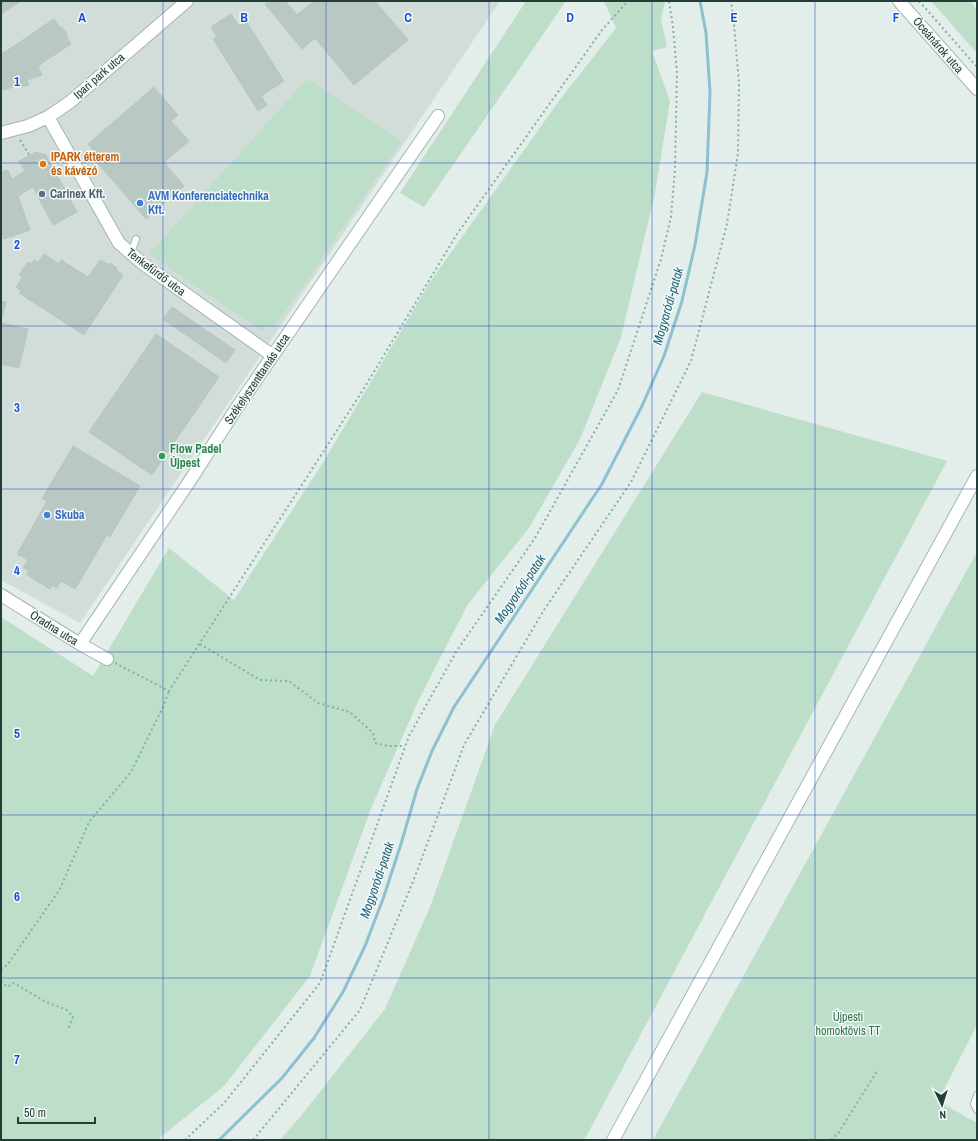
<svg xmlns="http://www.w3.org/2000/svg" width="978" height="1141" viewBox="0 0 978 1141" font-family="'Archivo Narrow',sans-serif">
<rect width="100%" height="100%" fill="#e3ede9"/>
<path fill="#d2ddd9" d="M1 1H500L80 623 1 580Z"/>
<path fill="#bddec8" d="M526 1H566L424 207 400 193Z
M604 1H665L661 19 667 47 652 51 670 101 655 193 621 337 580 439 529 528 468 604 419 699 372 806 310 976 224 1086 157 1140H1V617L93 676 169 548 234 600 324 461 430 282 559 101 616 28Z
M931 1H971L977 12V53Z
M307 79 402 141 274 328 267 325 263 331 149 254Z
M702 392 947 461 587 1135 582 1140H280L301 1116 385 1009 430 907 495 725Z
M977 552V1025L938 1101 977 1123V1140H653Z"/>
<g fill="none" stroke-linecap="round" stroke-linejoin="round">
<path stroke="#8dc0d1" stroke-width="3" d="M219 1140 282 1078 314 1038 343 992 365 946 383 899 401 844 417 789 432 751 454 707 602 484 642 406 664 356 682 301 695 245 707 172 710 92 706 33 700 1"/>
</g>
<path fill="#b9c8c3" stroke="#b6c6c1" d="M1 1H21L1 14Z
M269 1H285L297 15 314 1H375L408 40 354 85 315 38 302 49 265 4Z
M231 14 239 26 246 21 284 81 261 96 267 105 258 111 213 39 217 37 211 27Z
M54 19 60 28 62 27 67 34 66 35 71 44 24 75 8 50Z
M8 50 24 75 38 66 42 75 27 80 29 85 22 87 21 84 4 90 1 85V54Z
M154 87 178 115 171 121 189 141 164 162 184 186 146 219 90 154 94 151 88 144Z
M36 152 46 155 77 212 53 225 33 187 18 196 30 230 4 239 1 230V172L8 170 12 179 25 171 19 161Z
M44 254 59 264 61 260 88 277 100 260 109 265 110 263 117 268 116 270 123 275 84 335 19 293 21 291 16 287 23 277 19 275 28 262 31 264 34 260 38 262Z
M1 301 6 302 1 322Z
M172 307 235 350 226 363 163 319Z
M1 323 28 329 19 368 1 364Z
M156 334 219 377 152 475 89 432Z
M73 446 140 486 110 537 107 535 75 589 61 581 57 588 52 585 50 589 27 575 29 571 23 568 28 560 17 554 47 501 42 499Z"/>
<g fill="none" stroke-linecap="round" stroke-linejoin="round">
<defs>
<path id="service" d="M131 253 136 239
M977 1095 974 1104 977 1110"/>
<path id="minor" d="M48 117 119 243 142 263 273 356
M1 133 28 126 48 117 70 102 187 1
M1 595 80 644 107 659
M80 644 191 479 236 409 438 116"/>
<path id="tertiary" d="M899 1 977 89"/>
<path id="secondary" d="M613 1140 977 476"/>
</defs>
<use href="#service" stroke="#a6b5b1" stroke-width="8"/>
<use href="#minor" stroke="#a6b5b1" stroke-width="14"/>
<use href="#tertiary" stroke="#a6b5b1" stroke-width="14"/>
<use href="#secondary" stroke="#a2b8b2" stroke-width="14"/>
<path stroke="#84b0a6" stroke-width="2" stroke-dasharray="2 3" stroke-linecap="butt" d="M919 1 977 67
M20 140 30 156
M200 644 260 680 289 681 318 703 350 712 373 733 375 743 388 746H405
M115 663 169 691 363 390 457 234 602 30 628 1
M1 970 8 964 60 889 89 822 131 772 163 707 169 691
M1 981 7 987 14 983 44 1001 67 1010 73 1017 68 1029
M185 1140 225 1102 320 983 409 736 456 652 535 538 618 390 661 259 671 217 675 169 677 73 673 27 669 1
M253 1140 360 1010 416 874 464 745 544 610 631 482 691 361 727 224 738 153 739 83 734 24 731 1
M831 1140 839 1132 877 1071"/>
<use href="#service" stroke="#fff" stroke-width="6"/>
<use href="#minor" stroke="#fff" stroke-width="12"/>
<use href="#tertiary" stroke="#fff" stroke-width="12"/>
<use href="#secondary" stroke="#fff" stroke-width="12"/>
</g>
<path fill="none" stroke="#1d4ed8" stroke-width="1" stroke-opacity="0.55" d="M163 1V1140M326 1V1140M489 1V1140M652 1V1140M815 1V1140M1 163H977M1 326H977M1 489H977M1 652H977M1 815H977M1 978H977"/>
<circle fill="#e8710a" stroke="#f4f9f7" stroke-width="1.5" cx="43" cy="164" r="4"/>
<circle fill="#5c6f8a" stroke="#f4f9f7" stroke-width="1.5" cx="42" cy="194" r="4"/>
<g fill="#3f7fe0" stroke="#f4f9f7" stroke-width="1.5">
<circle cx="140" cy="203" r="4"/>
<circle cx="47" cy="515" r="4"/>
</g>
<circle fill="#2e9e5b" stroke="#f4f9f7" stroke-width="1.5" cx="162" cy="456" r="4"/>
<g text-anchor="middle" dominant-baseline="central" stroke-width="3" stroke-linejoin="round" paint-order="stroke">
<g font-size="12" fill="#233e39" stroke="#f4f9f7">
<text transform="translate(938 45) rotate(49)">Óceánárok utca</text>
<text transform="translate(99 76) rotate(-41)">Ipari park utca</text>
<text transform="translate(156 272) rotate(37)">Tenkefürdő utca</text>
<text transform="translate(257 379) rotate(-56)">Székelyszenttamás utca</text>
<text transform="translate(54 628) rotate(32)">Óradna utca</text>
</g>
<g font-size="12" font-weight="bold" fill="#c56008" stroke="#f4f9f7" text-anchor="start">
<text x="51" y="157">IPARK étterem<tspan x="51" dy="14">és kávézó</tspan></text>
</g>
<g font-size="12" font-weight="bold" fill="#4e5e75" stroke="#f4f9f7" text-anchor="start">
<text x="50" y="194">Carinex Kft.</text>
</g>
<g font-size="12" font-weight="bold" fill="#366cbe" stroke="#f4f9f7" text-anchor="start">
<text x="148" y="196">AVM Konferenciatechnika<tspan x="148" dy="14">Kft.</tspan></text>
<text x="55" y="515">Skuba</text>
</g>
<g font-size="12" font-weight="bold" fill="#27864d" stroke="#f4f9f7" text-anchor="start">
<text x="170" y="449">Flow Padel<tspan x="170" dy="14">Újpest</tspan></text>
</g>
<g font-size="12" fill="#2e754f" stroke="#f4f9f7">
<text x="848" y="1017">Újpesti<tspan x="848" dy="14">homoktövis TT</tspan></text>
</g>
<g font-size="13" font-style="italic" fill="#1e6279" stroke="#f4f9f7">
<text transform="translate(668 306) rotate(-74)">Mogyoródi-patak</text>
<text transform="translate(520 589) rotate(-56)">Mogyoródi-patak</text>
<text transform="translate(377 880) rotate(-71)">Mogyoródi-patak</text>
</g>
</g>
<g font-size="13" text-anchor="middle" font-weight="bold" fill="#1d4ed8" stroke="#f4f9f7" stroke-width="3" stroke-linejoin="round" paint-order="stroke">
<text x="82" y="22">A</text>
<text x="244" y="22">B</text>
<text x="408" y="22">C</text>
<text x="570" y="22">D</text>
<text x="734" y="22">E</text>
<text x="896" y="22">F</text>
<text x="17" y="86">1</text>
<text x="17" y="249">2</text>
<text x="17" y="412">3</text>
<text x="17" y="575">4</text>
<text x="17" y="738">5</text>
<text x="17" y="901">6</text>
<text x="17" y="1064">7</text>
</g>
<rect width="978" height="1141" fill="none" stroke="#233e39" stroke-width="4"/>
<g transform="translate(942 1105) rotate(176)" stroke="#f4f9f7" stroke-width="3" paint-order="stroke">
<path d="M0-3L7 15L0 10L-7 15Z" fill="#233e39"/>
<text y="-6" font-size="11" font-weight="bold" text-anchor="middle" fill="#233e39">N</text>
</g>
<path d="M18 1117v6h77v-6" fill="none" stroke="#233e39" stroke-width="2"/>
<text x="24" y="1117" font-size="12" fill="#233e39" stroke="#f4f9f7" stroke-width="3" paint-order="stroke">50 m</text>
</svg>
